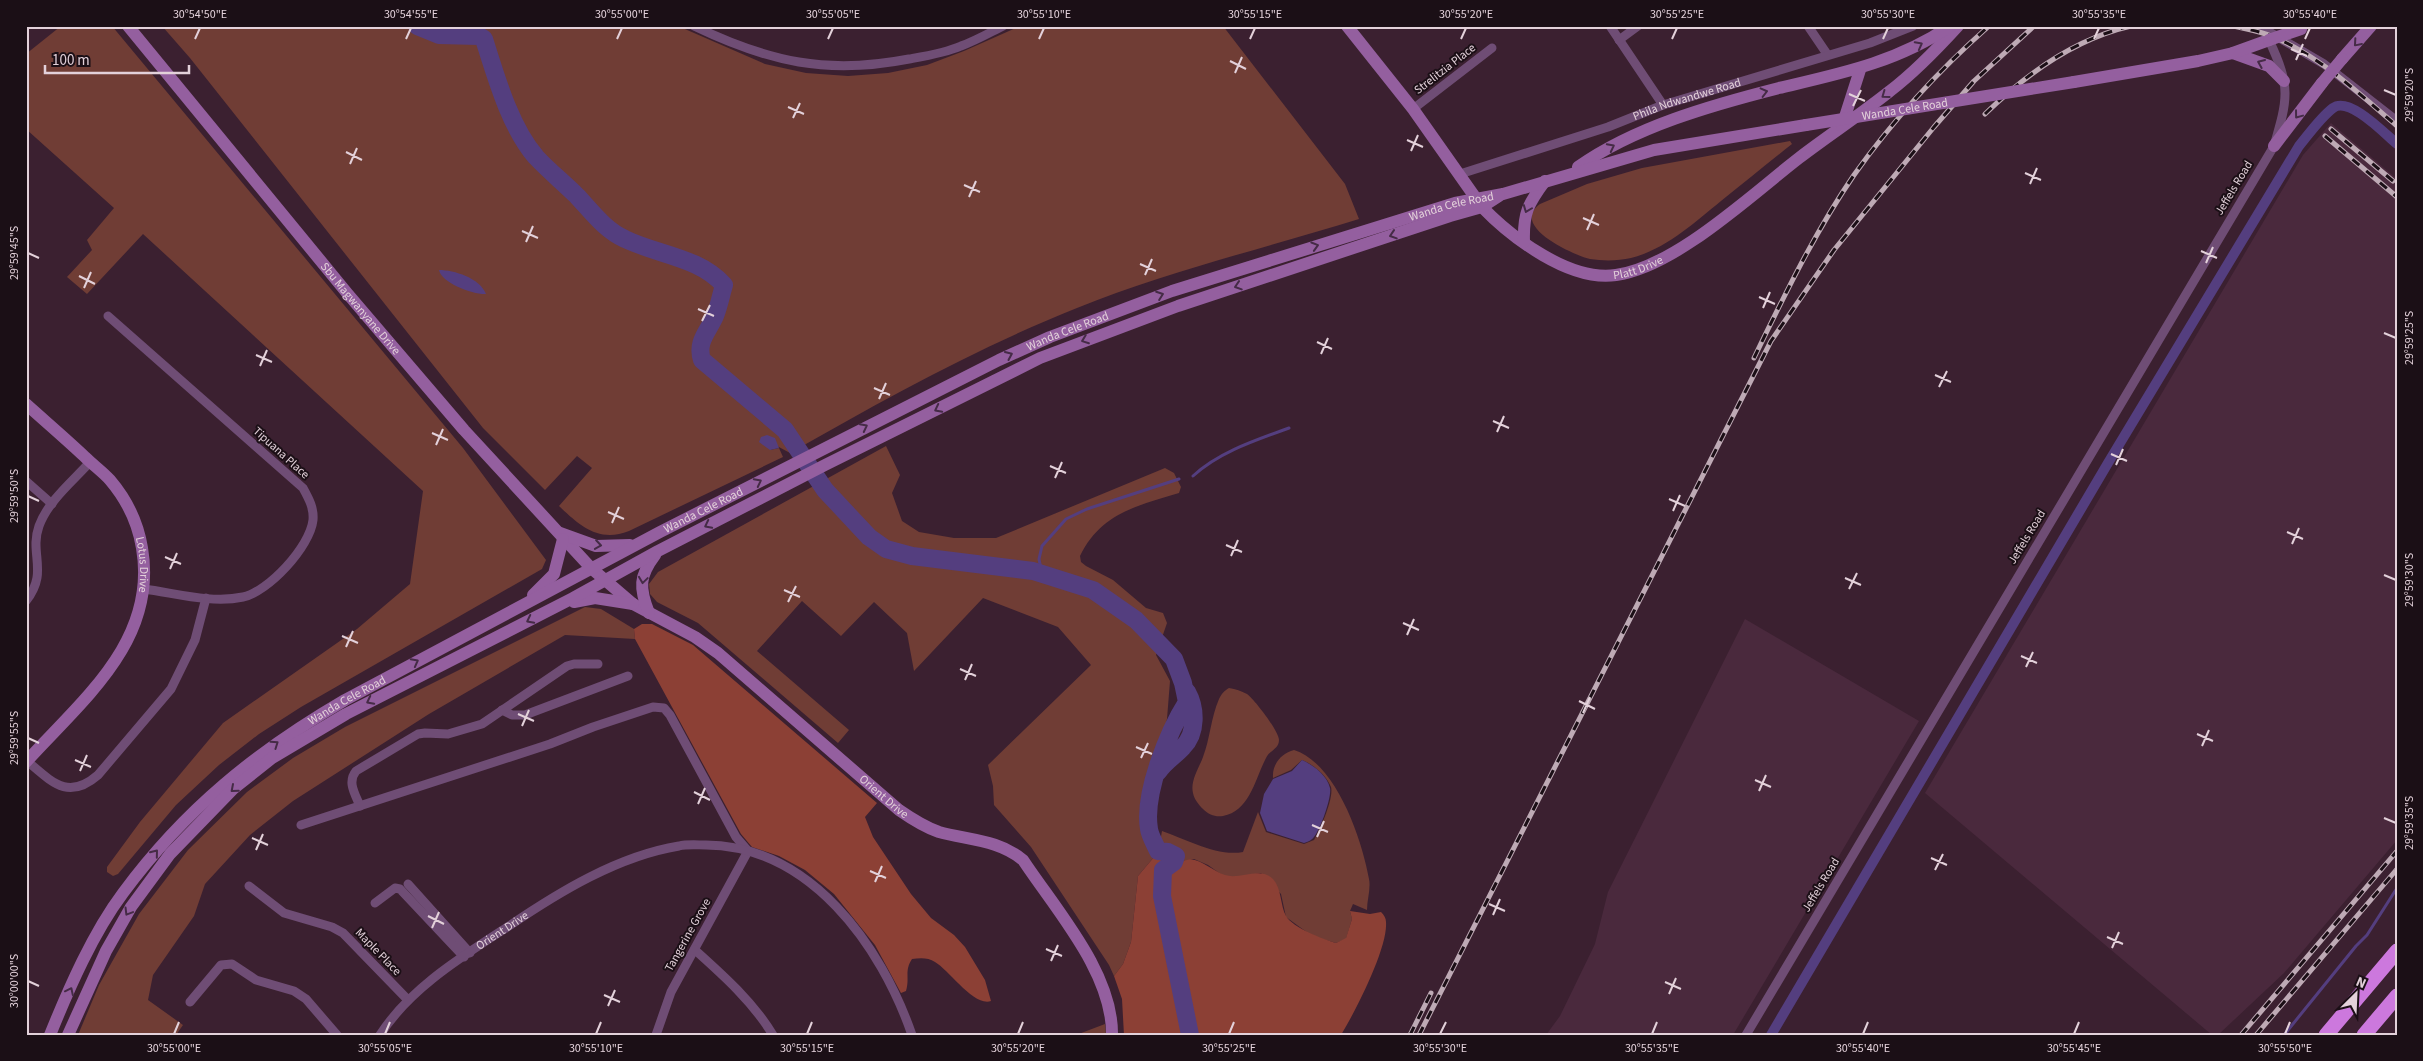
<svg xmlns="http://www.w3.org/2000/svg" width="2423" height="1061" viewBox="0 0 2423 1061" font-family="'Source Sans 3',sans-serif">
<rect width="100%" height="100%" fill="#3b2030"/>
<path fill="#4a293d" d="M2331 123 2397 179V840L2284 973 2218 1035H2212L1925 793 2303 155Z
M1745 619 1919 721 1733 1035H1546L1560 1016 1595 944 1608 892Z"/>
<path fill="#703d35" d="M61 26H112L463 448 546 560 542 569 301 707 259 734 219 765 176 805 118 874 113 876 107 872V867L140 822 223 723 357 629 410 584 423 491 143 234 87 294 67 277 92 250 87 240 114 208 26 129V54Z
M162 26H678L765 64 806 73 848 76 888 73 927 65 964 51 1020 26H1223L1345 184 1359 219C1266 248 1168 271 1077 308 977 348 883 400 790 453L777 446 770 450 779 448 783 457 629 531C599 543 580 526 559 506L592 468 577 456 545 490 483 428 190 58Z
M1790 141 1792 144C1768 163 1745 182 1721 201 1694 223 1666 249 1631 258 1618 261 1603 261 1590 259 1573 255 1509 226 1540 204L1587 184 1642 168Z
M886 446 900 475 892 493 902 521 919 532 954 538H996L1165 468 1174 473 1181 487 1179 493C1137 506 1101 513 1080 556L1081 562 1086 566 1113 580 1146 608 1163 613 1167 623 1156 655 1170 681 1167 719 1159 753 1140 804 1142 835 1154 857 1138 876 1131 942 1123 964 1114 976 1109 965 1031 847 994 805 993 786 988 765 1091 665 1058 627 983 598 914 671 907 633 874 602 841 636 802 601 757 651 849 730 838 743 698 623 657 602 650 594 649 584 658 572Z
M585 607 601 609 634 629 635 639 565 635 429 714 293 801 250 835 205 884 194 916 153 975 148 1000 183 1025 176 1035H78L99 985 139 914 188 850 247 792 293 758 345 727Z
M1229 688C1236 689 1241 691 1247 694 1254 699 1279 731 1279 740 1279 749 1269 751 1266 758 1255 779 1250 811 1223 816 1215 817 1209 815 1203 809 1199 805 1194 799 1193 793 1190 781 1199 768 1203 757 1210 739 1211 717 1219 699 1222 693 1224 691 1229 688Z
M1294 750C1336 763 1362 839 1369 879 1371 888 1367 900 1367 910L1353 904 1350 911 1352 919 1346 939 1336 943 1312 936 1286 917 1281 894 1261 873 1233 878 1222 875 1208 865 1194 859 1180 863 1179 858 1184 854 1175 846H1164L1160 842 1162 831C1186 839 1217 857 1243 852L1258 812 1266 832 1304 844 1314 840C1320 830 1334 798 1331 787 1327 776 1313 764 1302 760L1291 770 1273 778C1272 765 1280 754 1294 750Z
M1105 1024 1106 1035H1076Z"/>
<path fill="#8c4035" d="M642 624H652L693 645 877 803 865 817 873 837 911 894 931 918 954 935 965 947 985 980 991 1001C974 1007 949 970 935 962 928 957 919 958 912 959 904 971 910 978 906 991L901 993 875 945 834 894 805 870 779 856 752 847 741 834 635 639 634 629Z
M1154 857 1177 867C1192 848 1210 871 1225 875 1240 880 1260 866 1273 879 1282 889 1280 905 1286 916 1293 928 1323 939 1336 943L1346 938 1352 919 1350 911 1370 914 1381 912C1384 915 1386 918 1386 922 1388 948 1355 1012 1341 1035H1124L1122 999 1114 976 1123 964 1131 942 1138 876Z"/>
<path fill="#543e7f" d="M439 270C454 270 480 278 486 294 474 295 441 283 439 270Z
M767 435 775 438 779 448 770 450 759 442 761 437Z
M1302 760C1313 765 1327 775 1330 788 1332 797 1320 830 1314 837 1312 840 1308 842 1304 843L1267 831 1260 813 1264 794 1273 779 1292 771Z"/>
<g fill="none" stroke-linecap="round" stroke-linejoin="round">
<path stroke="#543e7f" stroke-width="3" d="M474 26V32L479 36
M1193 476C1219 452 1256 440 1289 428
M1042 574 1039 559 1042 546 1066 519 1087 509 1179 479
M2284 1035 2356 946 2367 935 2397 888"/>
<path stroke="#543e7f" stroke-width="10" d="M1771 1035 2108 463 2299 146C2309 134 2320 118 2333 108 2349 96 2384 133 2397 144"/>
<path stroke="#543e7f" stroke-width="18" d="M417 26 439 35 479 36 484 39C496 77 510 127 536 157 549 171 564 183 577 196 592 212 605 230 625 239 658 255 699 257 724 285 721 295 719 306 715 316 708 332 696 342 702 360L785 430 825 490 869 537 886 549 912 556 1033 571 1093 590 1136 620 1174 659 1183 683 1187 702C1168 732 1143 794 1149 829 1150 836 1155 844 1158 851L1168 852 1176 856 1174 862 1163 870 1162 896 1190 1035
M1158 772C1165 761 1175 756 1183 747 1197 733 1196 708 1187 692"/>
<g stroke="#6f4d75" stroke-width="9">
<path d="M694 26C769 62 827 75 909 59 926 56 945 53 961 46 975 41 989 33 1003 26"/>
<path d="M1610 26 1663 105"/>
<path d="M1808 26 1827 54"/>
<path d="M2259 26 2324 64 2397 121"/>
<path d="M1619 40 1638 26"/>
<path d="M1413 109 1492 48"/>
<path id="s1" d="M1460 174 1608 127 1663 105 1870 43 1913 26"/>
<path d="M108 316 303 488C309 499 314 508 313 520 310 547 268 592 243 597 212 604 175 593 144 589"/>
<path d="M26 481 52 504"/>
<path d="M26 601C49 572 29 554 39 526 48 501 73 481 90 462"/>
<path d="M502 710 512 715H525L628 676"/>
<path d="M27 761C52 782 68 801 98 775L171 689 195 640 206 598"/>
<path d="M360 806C355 794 347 782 356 771L418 734 425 733 448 734 482 724 567 666 574 664H598"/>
<path d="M301 825 550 744 593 727 653 707 664 708 670 715 736 837 748 851 671 992 656 1035"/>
<path d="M408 884 470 953"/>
<path d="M249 886 284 913 332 927 343 933 408 1000"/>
<path d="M375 903 395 888 400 889 464 957"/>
<path d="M695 950C724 976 753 1002 773 1035"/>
<path d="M190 1002 221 965 232 964 256 980 294 991 306 999 337 1035"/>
<path id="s2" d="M380 1035C410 988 463 956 509 926 559 892 618 856 679 846 687 844 697 845 706 845 810 846 881 945 912 1035"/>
<path d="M1746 1035 2274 146C2288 98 2291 87 2269 40"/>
</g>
<g stroke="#945f9f" stroke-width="12">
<path id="s3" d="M128 26 347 293 464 430 591 568 633 604 695 637 718 653 899 810C912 819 924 827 939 832 969 840 999 840 1023 860 1056 910 1113 973 1112 1035"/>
<path id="s4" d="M1347 26 1413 109 1482 207C1512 238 1570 282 1616 275 1675 267 1751 195 1799 158 1829 135 1860 115 1890 91 1915 72 1937 49 1958 26"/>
<path d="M2233 53 2269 66 2284 81"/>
<path d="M2342 59 2371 26"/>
<path d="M2074 82 2198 61 2233 53 2269 40"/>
<path d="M1842 126 1860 70"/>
<path d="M2274 146 2322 83"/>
<path d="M1578 167C1634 127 1712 105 1779 88 1839 74 1898 62 1950 26"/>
<path d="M1524 242C1523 213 1528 204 1545 181"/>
<path id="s5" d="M26 404C46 422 66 439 85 457 93 465 103 472 110 480 127 500 138 523 142 548 158 641 82 700 26 762"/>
<path d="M560 533 596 546 630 545"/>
<path d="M533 595 554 574 563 539"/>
<path d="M574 602 595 598 633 604"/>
<path d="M649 613C639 588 639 576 655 555"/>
<path id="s6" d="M50 1035C69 988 93 933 123 893 185 809 256 752 345 700L660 532 999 360 1050 337 1172 291 1455 203 1503 194 1654 150 1806 125"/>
<path d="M68 1035 106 951 131 907 170 854 233 789 272 758 346 714 573 598 658 551 825 465 1040 358 1178 306 1450 216 1482 207 1499 196"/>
</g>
<path stroke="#cc78dd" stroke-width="15" d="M2326 1035 2397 951
M2364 1035 2397 996"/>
<defs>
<path id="rail" d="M2233 26C2246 29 2259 31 2271 36 2319 55 2358 93 2397 126
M1985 114C2026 74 2074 39 2131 26
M2331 129 2393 181
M2325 136 2397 197
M1754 358C1784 296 1815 232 1854 175 1893 120 1938 71 1989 26
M1410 1035 1431 993
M1419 1035 1771 341 1834 250 1934 127 1974 81 2034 26
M2241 1035 2397 851
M2256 1035 2397 869"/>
</defs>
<use href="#rail" stroke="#beaab5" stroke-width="5"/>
<use href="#rail" stroke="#1b0f16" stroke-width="3" stroke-dasharray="9" stroke-linecap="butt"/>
<g stroke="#945f9f" stroke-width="12">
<path d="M2269 40 2301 29"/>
<path d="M2322 83 2342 59"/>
<path id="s7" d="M1806 125 2074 82"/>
</g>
</g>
<defs><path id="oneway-chevron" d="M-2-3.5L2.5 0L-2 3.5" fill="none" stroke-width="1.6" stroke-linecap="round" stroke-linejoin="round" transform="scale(1.25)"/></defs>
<g stroke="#452b46">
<use href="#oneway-chevron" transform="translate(2357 43) rotate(131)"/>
<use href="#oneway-chevron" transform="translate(1919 45) rotate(-28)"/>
<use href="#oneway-chevron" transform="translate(2261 63) rotate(-157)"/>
<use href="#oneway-chevron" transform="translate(1764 92) rotate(-14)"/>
<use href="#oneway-chevron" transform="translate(1885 95) rotate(144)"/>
<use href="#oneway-chevron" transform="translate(2298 115) rotate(127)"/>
<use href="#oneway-chevron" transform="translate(1611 147) rotate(-27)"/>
<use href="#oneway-chevron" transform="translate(1527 209) rotate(111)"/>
<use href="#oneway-chevron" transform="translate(1393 235) rotate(162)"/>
<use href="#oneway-chevron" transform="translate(1315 246) rotate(-17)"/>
<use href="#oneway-chevron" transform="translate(1238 286) rotate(162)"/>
<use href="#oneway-chevron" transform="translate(1160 295) rotate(-20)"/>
<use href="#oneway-chevron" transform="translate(1085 340) rotate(159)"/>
<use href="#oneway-chevron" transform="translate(1009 355) rotate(-24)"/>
<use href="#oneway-chevron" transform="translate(938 409) rotate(153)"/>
<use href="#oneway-chevron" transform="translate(864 427) rotate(-27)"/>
<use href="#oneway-chevron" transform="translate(758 482) rotate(-27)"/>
<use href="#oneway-chevron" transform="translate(708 525) rotate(153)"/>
<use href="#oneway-chevron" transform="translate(598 545) rotate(8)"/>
<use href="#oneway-chevron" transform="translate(643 580) rotate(98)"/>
<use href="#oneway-chevron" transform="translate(530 620) rotate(153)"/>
<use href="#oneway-chevron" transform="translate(415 662) rotate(-28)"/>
<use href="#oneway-chevron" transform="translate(370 701) rotate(153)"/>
<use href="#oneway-chevron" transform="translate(275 744) rotate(-35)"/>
<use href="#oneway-chevron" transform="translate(234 789) rotate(139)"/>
<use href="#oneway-chevron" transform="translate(155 853) rotate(-51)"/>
<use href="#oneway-chevron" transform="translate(128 912) rotate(121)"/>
<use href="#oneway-chevron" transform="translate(70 991) rotate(-64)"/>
</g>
<path fill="none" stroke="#e3d1da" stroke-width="2" d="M195 39 200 28M406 39 411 28M617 39 622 28M828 39 833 28M1039 39 1044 28M1250 39 1255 28M1461 39 1466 28M1672 39 1677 28M1883 39 1888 28M2094 39 2099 28M2305 39 2310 28M2291 49 2307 56M2296 60 2303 44M1230 61 1246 69M1235 73 1242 57M2384 90 2396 95M1849 94 1865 101M1853 106 1861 90M788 107 804 114M793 118 800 103M1407 140 1423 147M1411 151 1418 135M346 152 362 160M350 164 357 148M2025 173 2041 180M2030 184 2037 168M964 185 980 192M969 197 976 181M1583 218 1599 225M1587 230 1594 214M522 231 538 238M526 242 533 226M2201 251 2217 258M28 253 39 258M2206 263 2213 247M1140 264 1156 271M1145 275 1152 259M79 276 95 284M84 288 91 272M1759 297 1775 304M1763 308 1770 292M698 309 714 316M702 321 710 305M2384 333 2396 338M1317 342 1332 349M1321 354 1328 338M256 355 272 362M260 366 267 350M1935 375 1951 382M1939 387 1947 371M874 388 890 395M879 399 886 383M1493 421 1509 428M1497 432 1504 416M432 433 448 440M436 445 443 429M2111 454 2127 461M2116 465 2123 449M1050 466 1066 473M1055 478 1062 462M28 496 39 501M1669 499 1685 506M1673 511 1680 495M608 512 624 519M612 523 619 507M2287 532 2303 539M2292 544 2299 528M1226 545 1242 552M1231 556 1238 540M165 557 181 564M170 569 177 553M2384 575 2396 580M1845 578 1861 585M1849 589 1857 573M784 590 800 597M788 602 796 586M1403 623 1419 630M1407 635 1414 619M342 636 358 643M346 647 353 631M2021 656 2037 663M2026 667 2033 652M960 669 976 676M965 680 972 664M1579 701 1595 709M1583 713 1590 697M518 714 534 721M522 726 529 710M2197 734 2213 741M28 738 39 743M2202 746 2209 730M1136 747 1152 754M1141 758 1148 743M75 760 91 767M80 771 87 755M1755 780 1771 787M1759 791 1766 775M694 792 710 800M698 804 705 788M2384 818 2396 823M1312 825 1328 832M1317 837 1324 821M252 838 268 845M256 850 263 834M1931 858 1947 865M1935 870 1943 854M870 871 886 878M875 882 882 866M1489 904 1505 911M1493 915 1500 899M428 916 444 924M432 928 439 912M2107 937 2123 944M2112 948 2119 932M1046 949 1062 956M1051 961 1058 945M28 981 39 986M1665 982 1681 989M1669 994 1676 978M604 995 620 1002M608 1006 615 990M174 1034 179 1022M385 1034 390 1022M596 1034 601 1022M807 1034 812 1022M1018 1034 1023 1022M1229 1034 1234 1022M1440 1034 1446 1022M1652 1034 1657 1022M1863 1034 1868 1022M2074 1034 2079 1022M2285 1034 2290 1022"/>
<g text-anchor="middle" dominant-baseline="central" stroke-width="4" stroke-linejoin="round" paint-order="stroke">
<g font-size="12" fill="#e3d1da" stroke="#1b0f16">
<text transform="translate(1445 69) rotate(-38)">Strelitzia Place</text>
<text stroke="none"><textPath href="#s1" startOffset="239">Phila Ndwandwe Road</textPath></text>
<text stroke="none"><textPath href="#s7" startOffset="100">Wanda Cele Road</textPath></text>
<text transform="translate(2234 188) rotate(-59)">Jeffels Road</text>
<text stroke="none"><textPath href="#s6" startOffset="1672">Wanda Cele Road</textPath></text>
<text stroke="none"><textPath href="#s4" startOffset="404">Platt Drive</textPath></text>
<text stroke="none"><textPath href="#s3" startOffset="366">Sbu Magwanyane Drive</textPath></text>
<text stroke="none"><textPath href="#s6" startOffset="1268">Wanda Cele Road</textPath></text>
<text transform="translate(281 453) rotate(42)">Tipuana Place</text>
<text stroke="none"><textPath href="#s6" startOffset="862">Wanda Cele Road</textPath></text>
<text transform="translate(2027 537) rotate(-59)">Jeffels Road</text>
<text stroke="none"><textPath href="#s5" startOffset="206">Lotus Drive</textPath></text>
<text stroke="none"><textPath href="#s6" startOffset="458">Wanda Cele Road</textPath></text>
<text stroke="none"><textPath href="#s3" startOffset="1086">Orient Drive</textPath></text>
<text transform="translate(1821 885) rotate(-59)">Jeffels Road</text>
<text stroke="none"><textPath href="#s2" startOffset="162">Orient Drive</textPath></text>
<text transform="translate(688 935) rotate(-61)">Tangerine Grove</text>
<text transform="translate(378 952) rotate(46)">Maple Place</text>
</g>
</g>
<rect width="2423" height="1061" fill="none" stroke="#1b0f16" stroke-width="55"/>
<g transform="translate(2356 994) rotate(24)" stroke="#1b0f16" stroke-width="4" paint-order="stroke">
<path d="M0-4L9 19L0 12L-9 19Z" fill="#e3d1da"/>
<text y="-8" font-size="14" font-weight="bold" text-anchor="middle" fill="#e3d1da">N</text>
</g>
<path d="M45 65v8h144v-8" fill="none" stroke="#e3d1da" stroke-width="2.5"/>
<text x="52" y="65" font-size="15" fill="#e3d1da" stroke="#1b0f16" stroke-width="4" paint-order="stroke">100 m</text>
<rect x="28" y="28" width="2368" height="1006" fill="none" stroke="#e3d1da" stroke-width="2"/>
<g font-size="12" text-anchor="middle" fill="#e3d1da">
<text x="200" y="18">30°54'50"E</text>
<text x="411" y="18">30°54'55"E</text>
<text x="622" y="18">30°55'00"E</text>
<text x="833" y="18">30°55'05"E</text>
<text x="1044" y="18">30°55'10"E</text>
<text x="1255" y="18">30°55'15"E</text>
<text x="1466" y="18">30°55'20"E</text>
<text x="1677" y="18">30°55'25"E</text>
<text x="1888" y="18">30°55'30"E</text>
<text x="2099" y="18">30°55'35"E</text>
<text x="2310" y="18">30°55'40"E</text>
<text transform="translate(2409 95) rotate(-90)" y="4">29°59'20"S</text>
<text transform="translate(14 253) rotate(-90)" y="4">29°59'45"S</text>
<text transform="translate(2409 338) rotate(-90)" y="4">29°59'25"S</text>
<text transform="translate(14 496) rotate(-90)" y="4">29°59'50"S</text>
<text transform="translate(2409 580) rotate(-90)" y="4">29°59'30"S</text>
<text transform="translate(14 738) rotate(-90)" y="4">29°59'55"S</text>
<text transform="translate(2409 823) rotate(-90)" y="4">29°59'35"S</text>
<text transform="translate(14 981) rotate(-90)" y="4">30°00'00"S</text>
<text x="174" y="1052">30°55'00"E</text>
<text x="385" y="1052">30°55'05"E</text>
<text x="596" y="1052">30°55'10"E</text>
<text x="807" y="1052">30°55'15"E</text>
<text x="1018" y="1052">30°55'20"E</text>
<text x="1229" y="1052">30°55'25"E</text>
<text x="1440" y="1052">30°55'30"E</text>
<text x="1652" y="1052">30°55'35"E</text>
<text x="1863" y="1052">30°55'40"E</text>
<text x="2074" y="1052">30°55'45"E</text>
<text x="2285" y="1052">30°55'50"E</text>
</g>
</svg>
